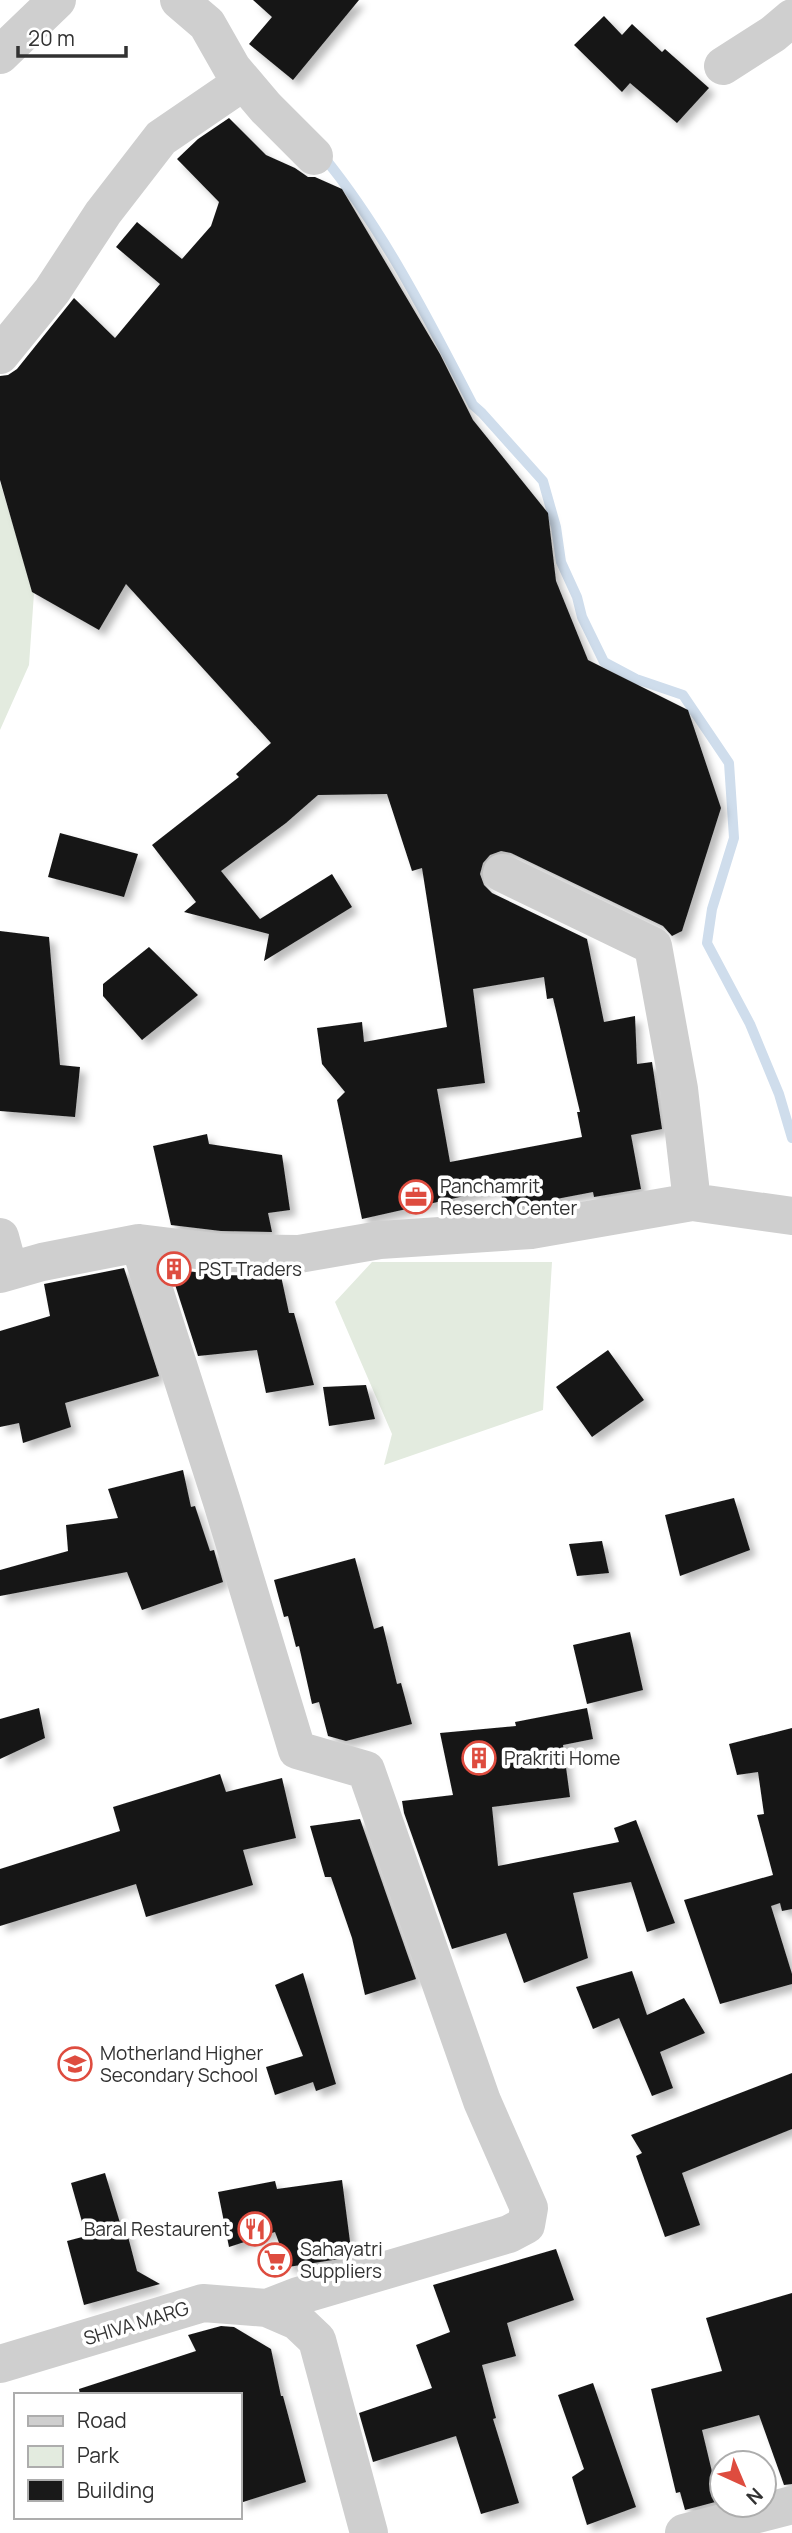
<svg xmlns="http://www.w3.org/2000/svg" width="792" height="2533" viewBox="0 0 792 2533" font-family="Manrope,sans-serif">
<defs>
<filter id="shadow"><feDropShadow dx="6" dy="6" stdDeviation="3.5" flood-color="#0004"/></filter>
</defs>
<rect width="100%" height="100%" fill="#fff"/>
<path fill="#e3ebdf" d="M0 482 34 593 29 665 0 730Z
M372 1262H552L543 1410 384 1465 392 1434 335 1302Z"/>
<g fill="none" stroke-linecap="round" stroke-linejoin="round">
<path stroke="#cfddec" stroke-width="10" d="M323 156C384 231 429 320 473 405L482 413 543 481 556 527 561 562 577 597 582 617 604 662 636 679 683 695 729 763 734 838 712 909 707 943 750 1024 779 1094 792 1138"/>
</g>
<path fill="#191919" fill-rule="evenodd" filter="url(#shadow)" d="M253 0H359L293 80 249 44 272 17Z
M604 16 622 35 632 24 662 52 665 49 709 88 677 123 630 83 622 92 574 45Z
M229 118 266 155 295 168 308 177H315L342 189 440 354 473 420 548 513 556 581 588 660 688 710 721 808 682 931 672 936 663 926 511 853 501 851 490 855 483 863 480 874 484 885 492 893 587 939 604 1022 635 1016 637 1064 652 1062 662 1129 631 1135 641 1189 594 1197 593 1192 504 1209 500 1188 362 1219 337 1100 345 1092 322 1064 317 1028 362 1022 364 1042 447 1027 422 868 412 871 387 794 318 795 286 823 221 871 260 919 332 874 352 907 264 961 269 934 184 912 196 902 152 845 239 777 236 774 271 743 126 584 99 630 32 592 0 480V376L8 375 17 369 74 298 115 338 160 284 116 247 137 222 182 259 211 226 219 202 177 159 198 139ZM544 977 547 999 553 998 580 1112H577L582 1137 450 1162 437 1089 485 1083 473 989Z
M60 833 138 854 124 897 48 877Z
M0 931 49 937 60 1065 80 1067 75 1117 0 1111Z
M149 947 198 995 142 1040 103 996V984Z
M207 1134 209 1144 282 1155 290 1210 268 1213 272 1232 221 1231 171 1225 153 1146Z
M124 1268 159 1376 65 1403 71 1427 23 1443 19 1423 0 1427V1331L50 1316 44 1284Z
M170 1269 220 1275 281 1276 289 1313H294L314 1385 266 1393 257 1350 198 1356Z
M608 1350 644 1400 592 1437 556 1387Z
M366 1385 375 1419 329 1426 323 1387Z
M183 1470 191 1507 195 1506 210 1551 214 1550 223 1582 142 1610 127 1572 0 1596V1570L68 1551 66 1525 118 1518 108 1489Z
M734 1498 750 1550 680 1576 665 1515Z
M602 1541 609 1573 577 1576 569 1544Z
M355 1558 374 1629 383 1626 397 1684 401 1683 412 1724 346 1741 328 1736 319 1702 312 1704 299 1646 296 1647 288 1616 284 1617 274 1580Z
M630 1632 643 1690 587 1704 573 1645Z
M39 1708 45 1738 0 1759V1719Z
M587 1708 593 1739 563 1745 570 1797 492 1807 498 1866 619 1842 614 1828 636 1820 675 1923 647 1932 631 1882 573 1893 588 1958 524 1983 506 1933 452 1949 404 1813 402 1801 453 1795 440 1733 516 1726 515 1722Z
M792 1728V1909L782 1911 780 1903 771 1906 792 1974V1984L720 2004 684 1900 773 1875 757 1815 764 1814 758 1772 737 1775 729 1744Z
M220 1774 226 1792 282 1778 296 1838 243 1850 253 1885 146 1917 136 1884 0 1926V1869L120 1831 113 1807Z
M360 1819 416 1979 365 1995 352 1938 331 1877H325L310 1826Z
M632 1971 647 2015 684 1998 705 2033 660 2052 673 2088 652 2096 619 2018 593 2029 576 1987Z
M303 1973 336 2084 316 2091 313 2082 275 2095 266 2067 303 2056 275 1985Z
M792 2073V2129L682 2173 700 2225 665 2237 636 2156 642 2153 631 2135Z
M105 2173 121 2226 125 2225 137 2271 160 2284 84 2305 67 2241 86 2236 71 2183Z
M342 2180 352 2257 288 2267 275 2232 229 2247 218 2192 275 2181 277 2189Z
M556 2249 574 2300 507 2323 516 2356 482 2365 496 2418 493 2419 519 2503 481 2514 456 2436 373 2462 359 2413 432 2388 416 2345 450 2332 433 2285Z
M792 2293V2484L784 2485 759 2415 702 2430 719 2501 685 2510 680 2492 676 2493 651 2389 722 2371 706 2318Z
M221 2326 234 2327 271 2349 281 2396H283L306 2482 240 2503V2395H80L79 2389 196 2351 188 2335Z
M593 2383 636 2507 587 2525 572 2477 584 2469 558 2395Z"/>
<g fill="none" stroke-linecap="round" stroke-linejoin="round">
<path stroke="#cfcfcf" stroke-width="38" d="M179 0 207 24 232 68 266 108 314 156
M0 55 57 0
M723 66 773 34 792 18
M0 355 52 291 103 213 161 138 243 82
M502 873 653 946 679 1089 692 1202
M0 1237 9 1270
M139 1243 222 1502 297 1750 366 1770 482 2101 529 2208 526 2225 509 2234 298 2296 267 2308
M0 1274 42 1262 139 1243 220 1253 299 1254 380 1240 531 1230 692 1202 792 1216
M0 2364 203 2303 267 2308 297 2321 317 2340 369 2533
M684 2533 792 2505"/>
</g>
<defs>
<symbol id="office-ring" viewBox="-11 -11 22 22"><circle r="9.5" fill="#fff" stroke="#de4c3f" stroke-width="1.5"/><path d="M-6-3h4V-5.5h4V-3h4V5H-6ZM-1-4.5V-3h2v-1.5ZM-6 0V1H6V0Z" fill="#de4c3f"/></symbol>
<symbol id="building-ring" viewBox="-11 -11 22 22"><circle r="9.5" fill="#fff" stroke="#de4c3f" stroke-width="1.5"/><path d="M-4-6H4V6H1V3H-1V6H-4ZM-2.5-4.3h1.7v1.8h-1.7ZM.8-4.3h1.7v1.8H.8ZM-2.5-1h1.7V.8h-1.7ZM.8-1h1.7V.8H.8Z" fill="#de4c3f"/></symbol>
<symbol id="school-ring" viewBox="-11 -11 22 22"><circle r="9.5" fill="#fff" stroke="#de4c3f" stroke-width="1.5"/><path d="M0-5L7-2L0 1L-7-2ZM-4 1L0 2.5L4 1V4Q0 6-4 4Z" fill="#de4c3f"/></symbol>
<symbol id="restaurant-ring" viewBox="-11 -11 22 22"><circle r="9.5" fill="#fff" stroke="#de4c3f" stroke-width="1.5"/><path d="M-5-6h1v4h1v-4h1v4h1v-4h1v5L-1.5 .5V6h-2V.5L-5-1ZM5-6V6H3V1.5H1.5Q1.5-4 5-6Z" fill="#de4c3f"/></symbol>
<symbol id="supermarket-ring" viewBox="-11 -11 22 22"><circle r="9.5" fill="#fff" stroke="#de4c3f" stroke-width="1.5"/><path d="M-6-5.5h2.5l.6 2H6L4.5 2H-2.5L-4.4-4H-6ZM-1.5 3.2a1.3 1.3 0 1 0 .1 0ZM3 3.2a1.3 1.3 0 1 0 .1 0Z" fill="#de4c3f"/></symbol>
</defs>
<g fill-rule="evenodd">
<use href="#office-ring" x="397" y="1178" width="38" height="38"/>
<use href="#building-ring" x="155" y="1250" width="38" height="38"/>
<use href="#building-ring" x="460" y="1739" width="38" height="38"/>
<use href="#school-ring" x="56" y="2045" width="38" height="38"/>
<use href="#restaurant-ring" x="236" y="2210" width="38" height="38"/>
<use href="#supermarket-ring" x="256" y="2241" width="38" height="38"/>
</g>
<g text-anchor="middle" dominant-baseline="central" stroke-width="7" stroke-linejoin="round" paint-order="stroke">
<g font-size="19" fill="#323232" stroke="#fff" text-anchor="start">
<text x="440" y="1186">Panchamrit<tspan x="440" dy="22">Reserch Center</tspan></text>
<text x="198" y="1269">PST Traders</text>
<text x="504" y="1758">Prakriti Home</text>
<text x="100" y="2053">Motherland Higher<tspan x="100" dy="22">Secondary School</tspan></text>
<text x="230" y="2229" text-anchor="end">Baral Restaurent</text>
<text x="300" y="2249">Sahayatri<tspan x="300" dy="22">Suppliers</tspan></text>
</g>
<g font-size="19" fill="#323232" stroke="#fff">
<text transform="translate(136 2323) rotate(-17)">SHIVA MARG</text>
</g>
</g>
<rect x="14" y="2393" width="228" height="126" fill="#ffffff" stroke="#adadad" stroke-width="2"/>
<rect x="28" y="2416" width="35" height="10" fill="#cfcfcf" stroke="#adadad" stroke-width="2"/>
<text x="77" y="2428" font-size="21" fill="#323232">Road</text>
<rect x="28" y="2446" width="35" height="21" fill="#e3ebdf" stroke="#adadad" stroke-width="2"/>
<text x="77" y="2463" font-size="21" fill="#323232">Park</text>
<rect x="28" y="2480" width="35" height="21" fill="#191919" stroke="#adadad" stroke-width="2"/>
<text x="77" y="2498" font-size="21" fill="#323232">Building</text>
<g transform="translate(743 2484) rotate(136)"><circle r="33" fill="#ffffff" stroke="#adadad" stroke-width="2"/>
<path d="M0-5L12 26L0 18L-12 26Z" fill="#de4c3f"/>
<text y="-10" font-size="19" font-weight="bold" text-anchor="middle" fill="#323232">N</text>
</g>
<path d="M18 46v10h108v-10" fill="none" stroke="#323232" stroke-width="3.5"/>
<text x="28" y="46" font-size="21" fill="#323232" stroke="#ffffff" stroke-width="5" paint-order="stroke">20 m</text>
</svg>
